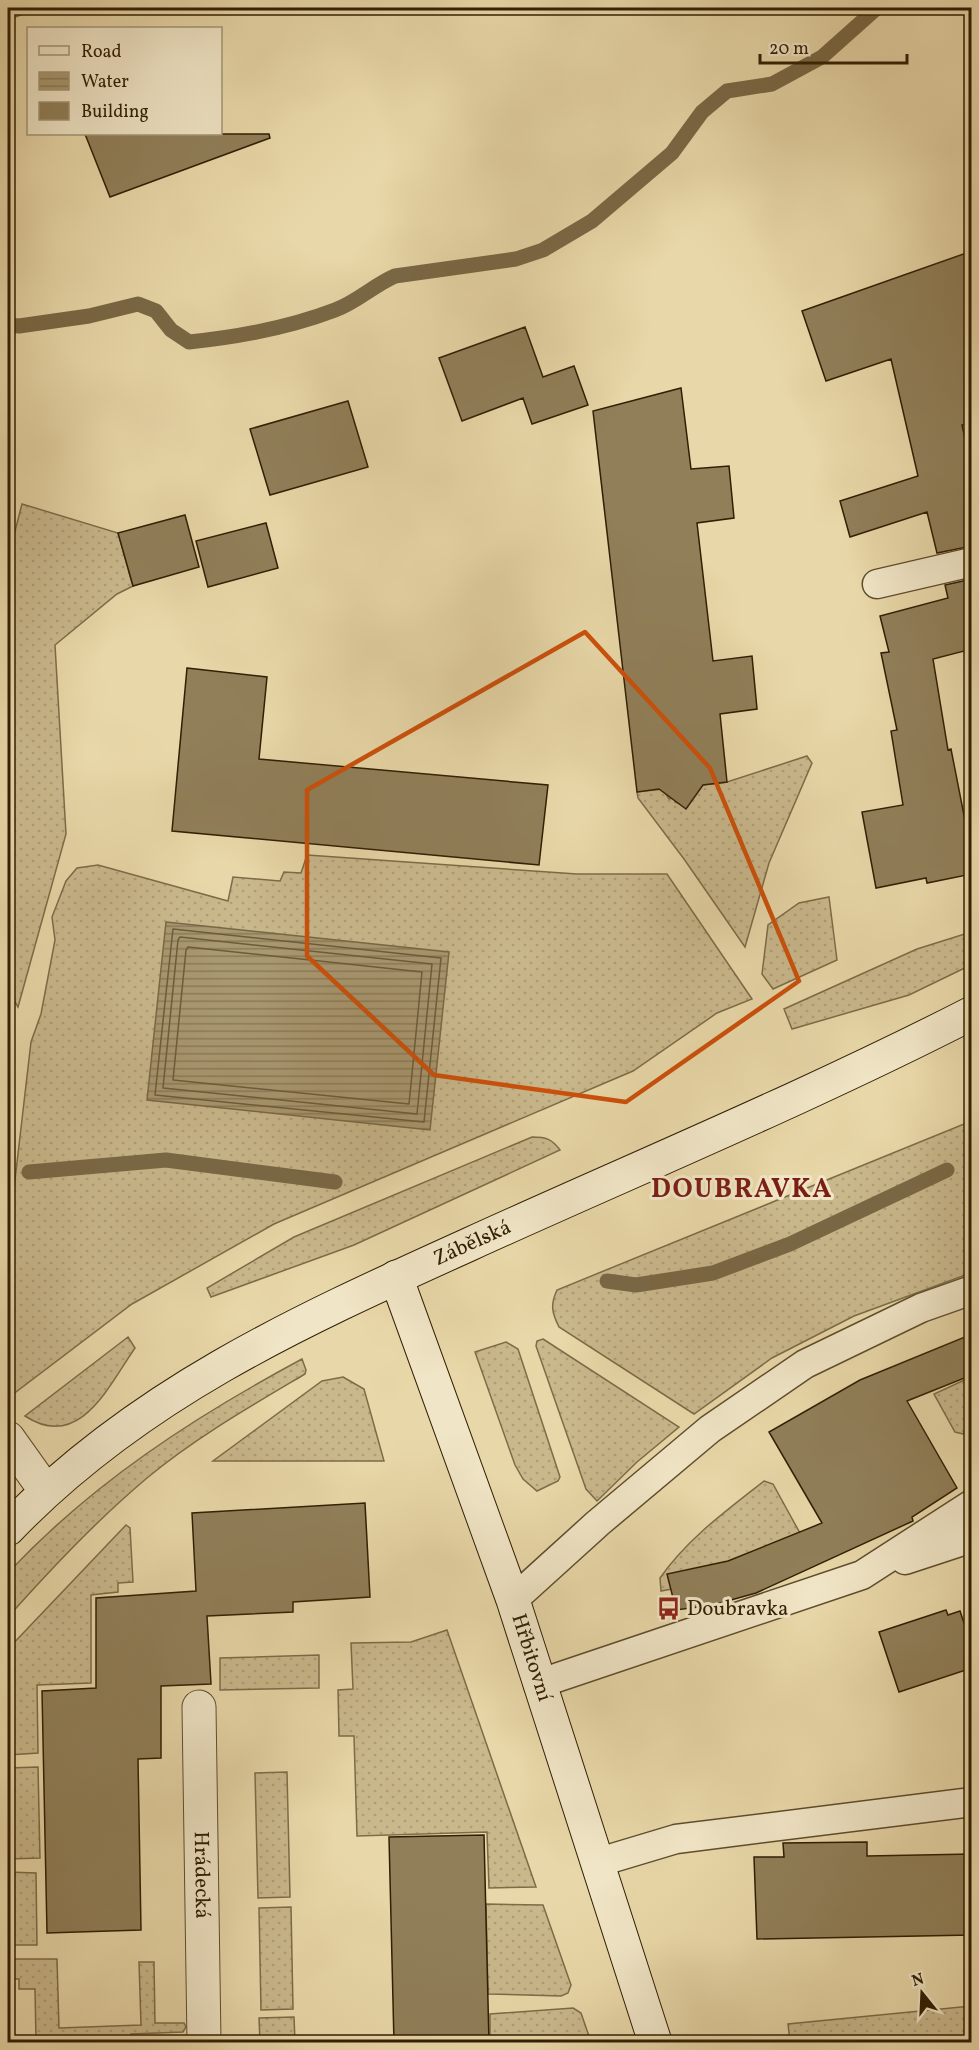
<svg xmlns="http://www.w3.org/2000/svg" width="979" height="2050" viewBox="0 0 979 2050" font-family="Vollkorn,serif">
<defs>
<pattern id="grass-dots" width="8" height="8" patternUnits="userSpaceOnUse" patternTransform="scale(1.5)"><rect width="8" height="8" fill="#c9b88c"/><path d="M2 2h.1M6 6h.1" fill="none" stroke="#ad9e77" stroke-width="1.8" stroke-linecap="round"/></pattern>
<pattern id="water-rules" width="6" height="5" patternUnits="userSpaceOnUse" patternTransform="scale(1.5)"><rect width="6" height="5" fill="#a99870"/><path d="M0 2.5h6" fill="none" stroke="#8a7b5a"/></pattern>
</defs>
<rect width="100%" height="100%" fill="#e8d7a8"/>
<filter id="stains"><feTurbulence type="fractalNoise" baseFrequency=".00333" numOctaves="4"/><feColorMatrix values="0 0 0 0 .2 0 0 0 0 .09 0 0 0 0 .02 0 0 0 .5 -.17"/></filter>
<radialGradient id="worn" r=".72"><stop offset=".6" stop-color="#630" stop-opacity="0"/><stop offset="1" stop-color="#630" stop-opacity=".3"/></radialGradient>
<path fill="url(#grass-dots)" stroke="#7c6c48" stroke-width="1.5" d="M8 8H39L8 20Z
M22 504 118 533 133 586 117 594 55 645 66 834 18 1007 8 990V558Z
M807 756 812 763 769 863 745 947 684 859 638 798 637 792 663 789 669 799 674 798 675 802 685 806 692 800 693 786 727 782Z
M307 855 577 874H667L752 999 717 1013 633 1071 274 1224 132 1304 8 1398V1240L31 1042 41 1014 55 940 52 917 66 881 77 868 98 865 228 901 233 877 280 881 284 872 301 873Z
M829 897 837 960 773 989 762 974 768 925 799 903Z
M971 932V965L909 995 792 1029 784 1009 917 949Z
M969 1122 972 1129 971 1273 854 1316 772 1358 694 1414 559 1327C552 1313 550 1305 557 1290Z
M532 1137C546 1137 552 1139 560 1150L354 1245 211 1297 207 1288 294 1237Z
M128 1337 135 1348C109 1385 80 1452 25 1416Z
M543 1339 679 1427 637 1462 597 1501 586 1489 536 1346 537 1341Z
M506 1342 518 1349 560 1477 558 1481 537 1491 523 1479 515 1465 475 1352Z
M302 1359 306 1370 305 1374C251 1406 195 1438 147 1478 96 1521 52 1568 8 1617V1573C92 1483 194 1417 302 1359Z
M343 1377 364 1389 384 1461H213L322 1381Z
M971 1377V1426L963 1434 955 1432 934 1394Z
M764 1481 773 1484 801 1535 682 1587 661 1591 660 1578C687 1539 727 1510 764 1481Z
M126 1525 130 1528 133 1582 118 1583V1592L91 1595V1683L37 1685 38 1753 8 1755V1649Z
M447 1630 536 1887 489 1888 487 1832 357 1836 354 1736H339L338 1690 353 1689 351 1643 411 1642Z
M319 1655V1688L220 1690V1658Z
M38 1767 40 1858 8 1859V1768Z
M287 1772 290 1897 258 1898 255 1773Z
M8 1872 36 1873 37 1945H8Z
M486 1904 543 1905 571 1985 568 1993 561 1996 488 1994Z
M291 1907 293 2009 261 2010 259 1908Z
M8 1959H57L59 2028 141 2025 139 1962H154L155 2023H184L186 2027 183 2032 131 2034V2042H120L119 2038 36 2040 35 1989H19V1979H8Z
M971 2006V2042H790L788 2024Z
M573 2008 581 2013 591 2042H490V2014Z
M294 2017 295 2042H260L259 2018Z"/>
<path fill="url(#water-rules)" stroke="#796845" stroke-width="1.5" d="M166 922 449 952 430 1130 147 1100Z"/>
<g fill="none" stroke-linecap="round" stroke-linejoin="round">
<path stroke="#6c5c3a" stroke-width="1.5" d="M173 929 441 958 424 1122 155 1095Z
M180 937 432 964 417 1114 163 1088 178 940Z
M188 947 422 972 409 1104 173 1080 186 950Z"/>
<path stroke="#796845" stroke-width="15" d="M8 325 19 326 89 316 138 304 156 311 171 330 189 342C238 337 288 328 335 310 357 302 374 285 395 276L516 259 543 250 592 221 672 153 702 112 727 91 772 84 822 57 877 8
M29 1172 166 1160 335 1182
M607 1281 636 1285 713 1273 790 1244 947 1170"/>
</g>
<path fill="#907f59" stroke="#301f04" stroke-width="1.5" d="M85 134H269L270 138 110 197Z
M972 251V423L962 425 972 469V546L937 553 927 512 850 537 840 501 918 476 891 359 826 381 802 311Z
M525 327 543 377 574 366 588 405 532 424 523 398 462 421 439 358Z
M681 388 691 469 729 466 734 518 697 523 713 661 752 656 757 709 720 714 727 782 703 785 686 809 659 789 637 792 593 411Z
M348 401 368 467 270 495 250 429Z
M185 515 199 567 133 586 118 533Z
M266 523 278 568 208 587 196 541Z
M972 579V649L933 659 948 750 951 749 972 856V874L927 883 926 878 876 888 862 812 903 805 891 731 897 730 881 653 889 652 880 616 948 598 945 585Z
M187 668 267 677 259 759 548 785 539 865 172 831Z
M972 1334V1375L907 1401 957 1488 912 1517 913 1521 756 1593 713 1605 676 1610 667 1574 728 1561 822 1523 769 1432 860 1380Z
M365 1503 370 1597 293 1602V1612L207 1616 211 1684 161 1686V1758L138 1759 141 1930 47 1933 42 1691 96 1688V1598L196 1591 192 1513Z
M946 1610 948 1615 960 1611 972 1647V1668L899 1692 879 1632Z
M484 1835 489 2043H394L389 1837Z
M867 1842V1856L972 1854V1935L757 1939 754 1857H784L783 1843Z"/>
<g fill="none" stroke-linecap="round" stroke-linejoin="round">
<defs>
<path id="lane" d="M877 584 972 562
M905 1560 972 1538
M513 1600 598 1523 710 1429 805 1364 921 1308 972 1290
M538 1684 862 1575 972 1504
M596 1863 676 1839 964 1803"/>
<g id="street">
<path d="M8 1438 45 1490"/>
<path id="s1" d="M199 1707 204 2042"/>
</g>
<g id="secondary">
<path id="s2" d="M396 1277 513 1600 655 2042"/>
<path id="s3" d="M8 1529C139 1393 300 1321 470 1244 637 1168 808 1097 972 1013"/>
</g>
</defs>
<use href="#lane" stroke="#5e4d2d" stroke-width="31"/>
<use href="#street" stroke="#5e4d2d" stroke-width="35"/>
<use href="#secondary" stroke="#301f04" stroke-width="35"/>
<use href="#lane" stroke="#f0e5c6" stroke-width="28"/>
<use href="#street" stroke="#f0e5c6" stroke-width="33"/>
<use href="#secondary" stroke="#f0e5c6" stroke-width="33"/>
</g>
<path fill="none" stroke="#cc500b" stroke-width="4.5" stroke-linejoin="round" d="M585 632 710 768 799 981 626 1102 434 1075 307 956V790Z"/>
<defs>
<symbol id="bus-bare" viewBox="-9 -9 18 18"><path d="M-5-6H5V4H4V6H2V4H-2V6H-4V4H-5ZM-3.5-4V0h7V-4ZM-3.5 1.2v1.5H-2V1.2ZM2 1.2v1.5H3.5V1.2Z" fill="#8f2418" stroke="#f0e5c6" stroke-width="2.5" paint-order="stroke"/></symbol>
</defs>
<g fill-rule="evenodd">
<use href="#bus-bare" x="652" y="1592" width="33" height="33"/>
</g>
<g text-anchor="middle" dominant-baseline="central" stroke-width="6" stroke-linejoin="round" paint-order="stroke">
<g font-size="21" fill="#301f04" stroke="#f0e5c6">
<text stroke="none"><textPath href="#s3" startOffset="549">Zábělská</textPath></text>
<text stroke="none"><textPath href="#s2" startOffset="404">Hřbitovní</textPath></text>
<text stroke="none"><textPath href="#s1" startOffset="168">Hrádecká</textPath></text>
</g>
<g font-size="21" fill="#301f04" stroke="#f0e5c6" text-anchor="start">
<text x="687" y="1609">Doubravka</text>
</g>
<g font-size="27" font-weight="bold" letter-spacing="1.5" fill="#7a1f14" stroke="#f0e5c6">
<text x="742" y="1190">DOUBRAVKA</text>
</g>
</g>
<rect width="979" height="2050" fill="none" stroke="#e8d7a8" stroke-width="30"/>
<rect x="9" y="9" width="961" height="2032" fill="none" stroke="#301f04" stroke-width="3"/>
<rect x="15" y="15" width="949" height="2020" fill="none" stroke="#301f04" stroke-width="1.5"/>
<rect x="27" y="27" width="195" height="108" fill="#f0e5c6" stroke="#a39678" stroke-width="1.5"/>
<rect x="39" y="46" width="30" height="9" fill="#f0e5c6" stroke="#a39678" stroke-width="1.5"/>
<text x="81" y="57" font-size="18" fill="#301f04">Road</text>
<rect x="39" y="72" width="30" height="18" fill="url(#water-rules)" stroke="#a39678" stroke-width="1.5"/>
<text x="81" y="87" font-size="18" fill="#301f04">Water</text>
<rect x="39" y="102" width="30" height="18" fill="#907f59" stroke="#a39678" stroke-width="1.5"/>
<text x="81" y="117" font-size="18" fill="#301f04">Building</text>
<g transform="translate(922 1993) rotate(342)" stroke="#f0e5c6" stroke-width="4.5" paint-order="stroke">
<path d="M0-4.5L10 22L0 15L-10 22Z" fill="#301f04"/>
<text y="-9" font-size="16" font-weight="bold" text-anchor="middle" fill="#301f04">N</text>
</g>
<path d="M760 54v9h147v-9" fill="none" stroke="#301f04" stroke-width="3"/>
<text x="769" y="54" font-size="18" fill="#301f04" stroke="#f0e5c6" stroke-width="4.5" paint-order="stroke">20 m</text>
<rect width="100%" height="100%" filter="url(#stains)"/>
<rect width="100%" height="100%" fill="url(#worn)"/>
</svg>
